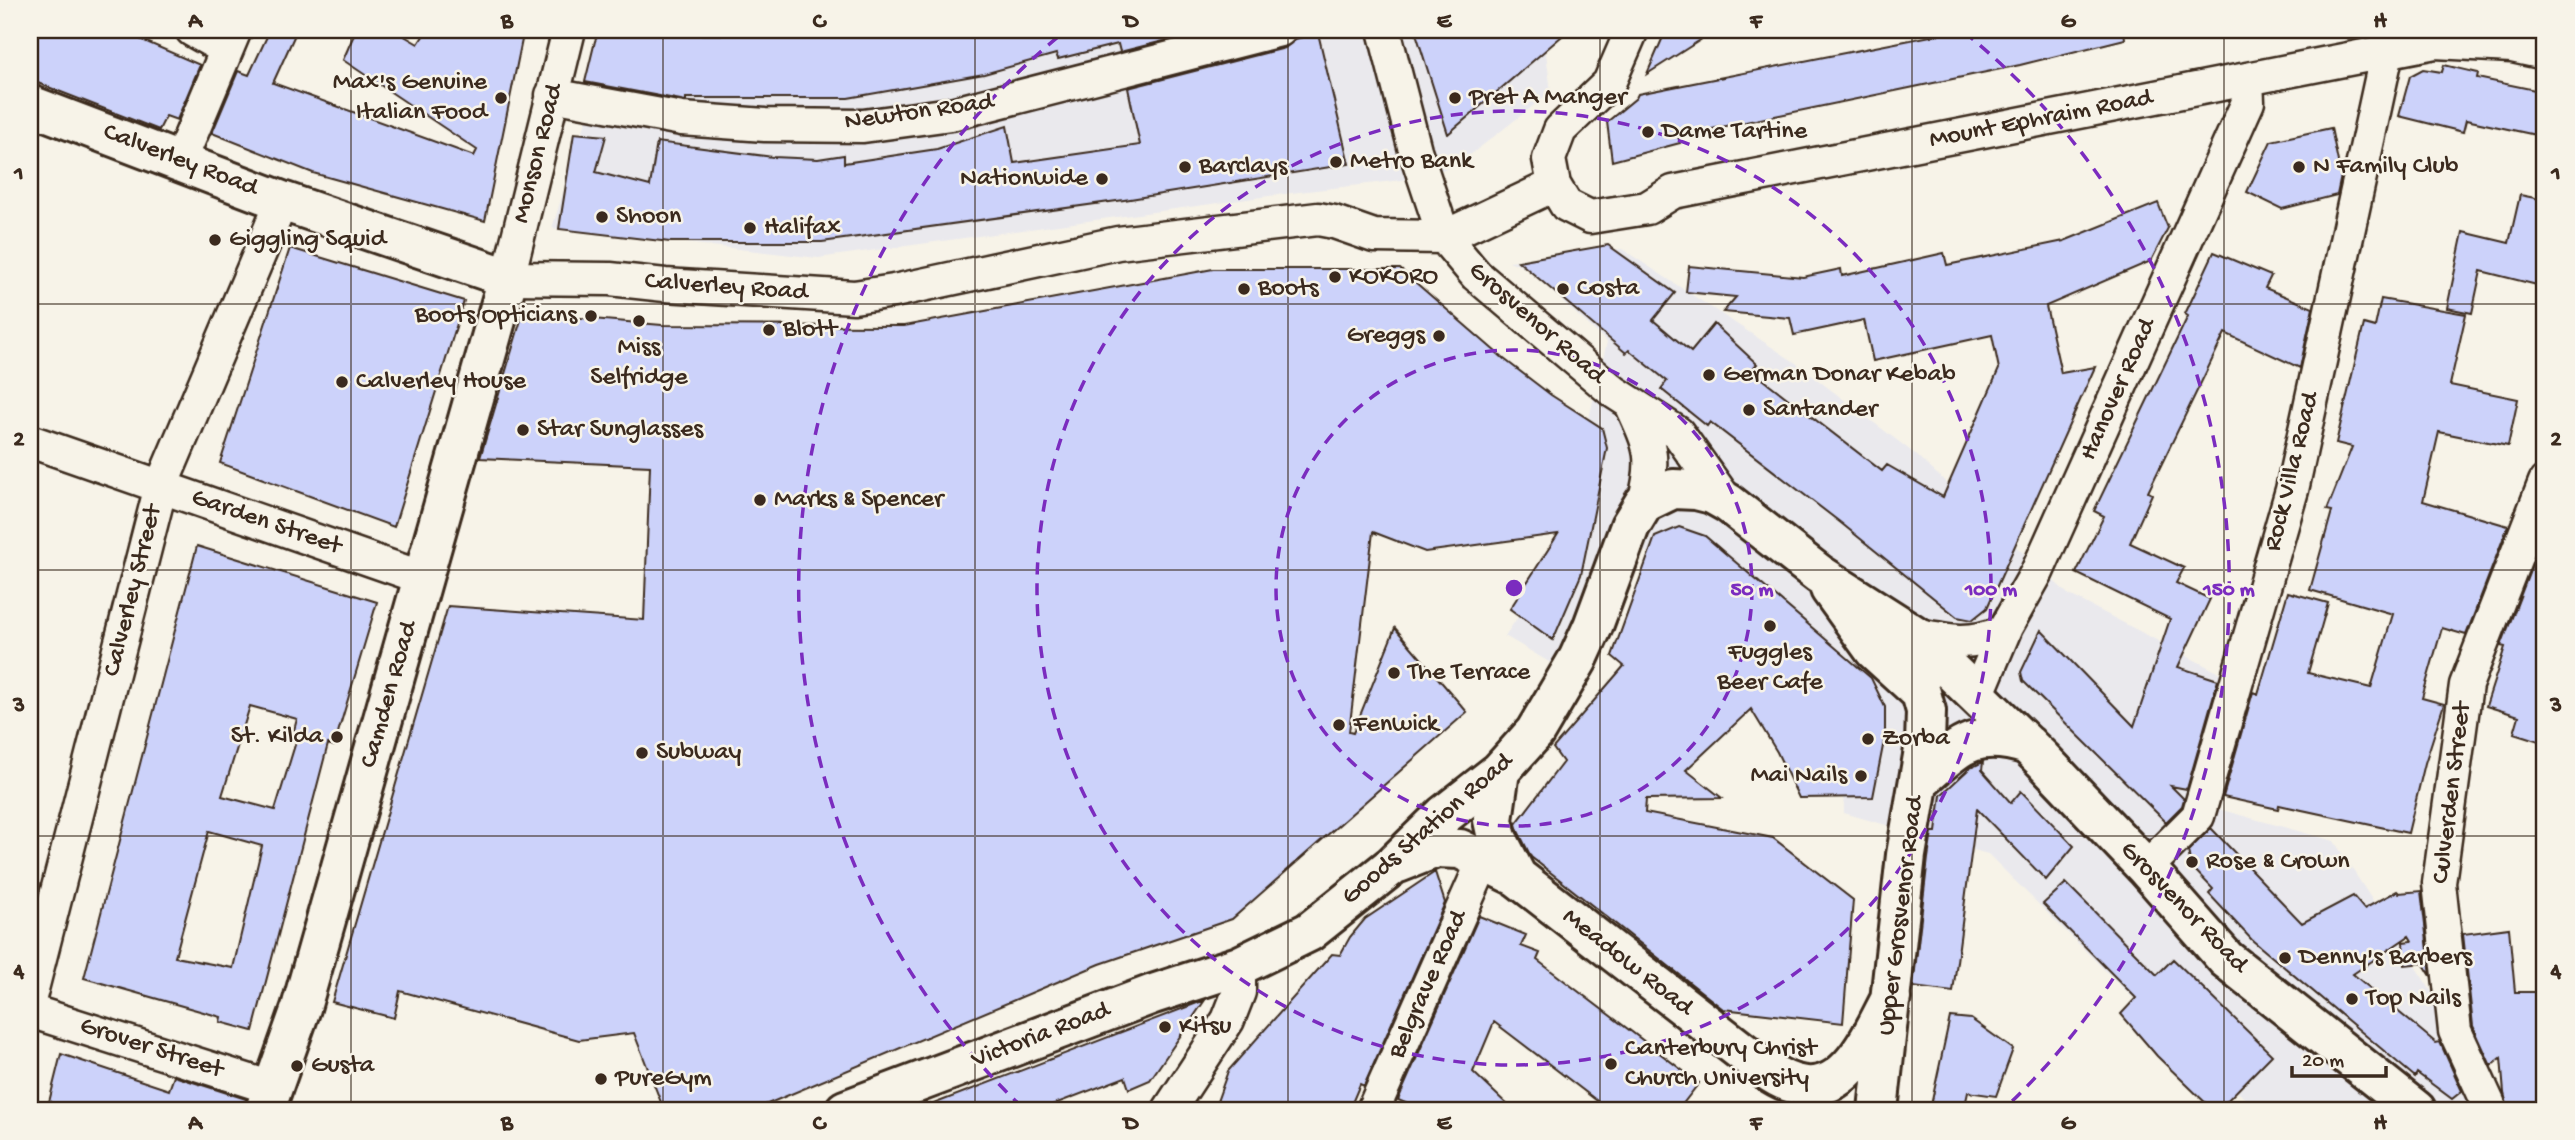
<svg xmlns="http://www.w3.org/2000/svg" width="2575" height="1140" viewBox="0 0 2575 1140" font-family="'Gochi Hand',sans-serif">
<rect width="100%" height="100%" fill="#f7f3e8"/>
<filter id="ink" filterUnits="userSpaceOnUse"><feTurbulence type="fractalNoise" baseFrequency=".0143" numOctaves="2"/><feDisplacementMap in="SourceGraphic" scale="14" xChannelSelector="R" yChannelSelector="G"/><feConvolveMatrix kernelMatrix="1 2 1 2 8 2 1 2 1" color-interpolation-filters="sRGB"/></filter>
<g filter="url(#ink)">
<path fill="#eae9ed" d="M615 30H1543L1551 92 1456 166 1402 180 1299 192 818 258 552 228Z
M1622 249 1793 361 1915 454 2068 594 2235 681 2193 802 2334 841 2481 1068 2467 1110H2258L2136 1001 1988 854 1844 813 1842 705 1618 530 1566 672 1505 636 1555 562 1607 342 1526 268 1509 261Z"/>
<path fill="#ccd2fa" stroke="#3b2a1e" stroke-width="2" fill-rule="evenodd" d="M30 30H119L200 65 177 120 166 116 159 130 30 80Z
M270 30H297L273 83 474 156 477 150 343 60 356 30H394L418 44 427 30H524L485 221 313 173 212 133 238 71 249 75Z
M600 30H654L652 34 852 35 875 30H1207L1120 52 1118 44 1058 59 1056 54 984 74 848 98H686V101L585 82 595 41Z
M1415 30H1569L1448 134Z
M1666 30H1716L1647 74Z
M1961 30H2124L2125 39 2020 65 1678 136 1680 143 1612 161 1607 122 1636 98 1638 94Z
M1318 33 1349 164 1124 200 822 242H670L559 229 574 133 606 136 596 172 650 186 657 142 773 157 818 159 844 155V163L937 149 1007 126 1014 163 1140 145 1128 88 1285 48 1295 39Z
M2444 65 2478 73 2477 78 2545 92V137L2466 120 2463 132 2399 116 2410 76 2423 69 2442 72Z
M2331 128 2341 176 2337 195 2282 209 2247 192 2271 141Z
M2520 195 2545 200V287L2481 271 2472 313 2447 308 2463 232 2509 243Z
M2158 203 2168 228 2151 261 2046 306 2061 373 2095 367 1987 608 1972 620 1957 617 1841 523 1710 422 1707 426 1661 389 1667 381 1629 350 1626 353 1518 261 1608 245 1675 293 1653 320 1691 352 1714 324 1757 364 1751 370 1882 471 1887 465 1943 497 1999 369 1992 335 1873 361 1864 320 1794 335 1790 318 1723 312 1736 297 1686 292 1689 266 1803 277 1841 269 1842 276 1944 253 1947 265 2064 241Z
M290 248 464 301 394 527 220 463Z
M2214 252 2271 276 2265 288 2313 308 2300 368 2225 333 2148 492 2152 494 2130 543 2184 568 2176 583 2210 599 2178 667 2218 680 2187 789 2171 786 2184 799 2182 806 2166 822 2023 681 2021 672 2041 630 2134 726 2170 619 2076 573 2104 516 2094 511 2188 316 2185 314Z
M1213 269H1400L1504 359 1551 395 1602 428 1607 448 1581 575 1553 640 1510 609 1558 534 1425 552 1373 532 1349 732 1353 733 1395 628 1467 712 1232 919 1100 964 753 1110H664L634 1033 579 1040 400 991 394 1018 332 1002 448 606 644 620 650 466 480 458 523 313 662 325 904 326Z
M2381 299 2466 314 2450 385 2518 399 2508 446 2439 432 2423 501 2508 526 2466 635 2442 628 2422 698 2444 704 2425 763 2408 833 2279 805 2278 809 2223 797 2253 692 2258 694 2288 592 2328 603 2308 673 2371 688 2393 614 2310 590 2332 511 2327 510 2352 447 2336 443 2364 324 2375 327Z
M1679 527 1705 536 1871 678 1885 707V736L1873 797 1799 798 1777 752 1751 709 1686 770 1722 798 1646 799 1645 813 1773 838 1853 900 1843 1023 1723 1009 1531 857 1518 831 1516 824 1563 762 1553 748 1624 666 1612 656 1655 537Z
M2543 537 2545 538V743L2514 733 2519 716 2486 706 2505 647 2501 646Z
M197 546 377 602 334 746 328 744 253 1031 220 1022 221 1017 84 978ZM250 706 297 719 293 734 298 735 275 810 222 796ZM209 831 262 846 233 968 175 957Z
M1983 762 1982 770 2011 803 2021 791 2074 846 2046 880 1977 809 1953 992 1913 987 1928 858 1932 832H1936L1941 795 1970 768Z
M2211 828 2302 923 2353 896 2364 909 2397 891 2399 893 2421 891 2431 976 2423 963 2405 965 2403 942 2412 941 2409 936 2353 974 2436 1043 2440 1042 2462 1091 2452 1099 2417 1073 2415 1077 2252 940 2209 894 2213 889 2191 866 2188 851Z
M1435 872 1445 903 1364 1086 1360 1084 1349 1110H1214L1228 1071 1332 954 1340 955 1350 937 1365 919Z
M2066 883 2157 975 2173 959 2272 1055 2218 1110H2213L2157 1056 2121 1014 2136 998 2043 904Z
M1479 916 1526 935 1521 946 1540 953 1537 960 1699 1083 1678 1110H1609L1494 1022 1473 1072 1513 1110H1423L1398 1100Z
M2509 928 2515 992H2545V1104L2507 1106 2504 1093 2501 1058 2491 1066 2473 1026 2463 934Z
M1205 1000 1150 1080 1129 1089 1125 1077 1039 1110H923V1108Z
M1950 1017 1971 1019 2013 1049 1996 1096 1968 1092 1964 1110H1930Z
M61 1054 169 1090 174 1076 246 1099 244 1110H76L49 1102Z"/>
<g fill="none" stroke-linecap="round" stroke-linejoin="round">
<defs>
<path id="street" d="M192 30 226 49
M569 30 508 278 610 279 665 285 854 297 894 291 1118 243 1318 219 1334 222 1374 236 1444 237 1554 185
M1384 30 1415 150 1444 237 1476 275 1614 392 1678 433 1728 503
M1632 30 1609 83 1560 130 1549 159 1554 185 1566 205 1590 217 1647 208 1673 192 2435 42 2512 46 2545 53
M552 95 682 119 765 125 863 126 951 114 1280 30
M180 161 235 30
M1632 406C1651 447 1656 458 1644 503
M30 441 423 578
M1913 634C1949 641 1969 646 2003 632
M1977 696 2006 627 2037 572 2248 102 2247 79
M2146 868 2198 816 2292 490 2387 52
M30 997 161 486 282 201
M30 1011 272 1088
M1169 1110 1228 1020 1239 992V966
M1373 1110 1484 860
M2487 1110 2489 1105 2455 1031 2439 883 2466 685 2545 482"/>
<path id="secondary" d="M30 105 282 201 508 278 301 1008 265 1110
M1830 589 1874 650 1921 693 1926 711 1925 744 1906 855 1878 1110
M1500 771 1493 820 1497 838 1517 877
M1919 781C1959 747 1972 728 2028 745
M1398 863 1436 848 1460 849 1517 877 1744 1053C1760 1065 1776 1079 1795 1084 1847 1099 1872 1033 1891 998
M845 1110 1153 994 1239 966 1309 932 1393 865 1444 815 1500 771 1535 732 1578 659 1593 626 1630 526 1644 503 1673 489 1696 490 1712 494 1728 503 1819 574 1913 634 2042 759 2146 868 2226 959 2416 1110"/>
</defs>
<use href="#street" stroke="#3b2a1e" stroke-width="37"/>
<use href="#secondary" stroke="#3b2a1e" stroke-width="44"/>
<use href="#street" stroke="#f7f3e8" stroke-width="32"/>
<use href="#secondary" stroke="#f7f3e8" stroke-width="38"/>
</g>
</g>
<path fill="none" stroke="#3b2a1e" stroke-width="2" stroke-opacity="0.55" d="M351 30V1110M663 30V1110M975 30V1110M1288 30V1110M1600 30V1110M1912 30V1110M2224 30V1110M30 304H2545M30 570H2545M30 836H2545"/>
<g fill="none" stroke="#7b2cbf" stroke-width="3.5" stroke-dasharray="12 9">
<circle cx="1514" cy="588" r="238"/>
<circle cx="1514" cy="588" r="477"/>
<path d="M1022 1107A715 715 0 0 1 1064 32M1964 32A715 715 0 0 1 2006 1107"/>
</g>
<g fill="#3b2a1e" stroke="#f7f3e8" stroke-width="2.5">
<circle cx="501" cy="98" r="7"/>
<circle cx="1455" cy="98" r="7"/>
<circle cx="1648" cy="132" r="7"/>
<circle cx="1336" cy="162" r="7"/>
<circle cx="1185" cy="167" r="7"/>
<circle cx="2299" cy="167" r="7"/>
<circle cx="1102" cy="179" r="7"/>
<circle cx="602" cy="217" r="7"/>
<circle cx="750" cy="228" r="7"/>
<circle cx="215" cy="240" r="7"/>
<circle cx="1335" cy="277" r="7"/>
<circle cx="1244" cy="289" r="7"/>
<circle cx="1563" cy="289" r="7"/>
<circle cx="591" cy="316" r="7"/>
<circle cx="639" cy="321" r="7"/>
<circle cx="769" cy="330" r="7"/>
<circle cx="1439" cy="336" r="7"/>
<circle cx="1709" cy="375" r="7"/>
<circle cx="342" cy="382" r="7"/>
<circle cx="1749" cy="410" r="7"/>
<circle cx="523" cy="430" r="7"/>
<circle cx="760" cy="500" r="7"/>
<circle cx="1770" cy="626" r="7"/>
<circle cx="1394" cy="673" r="7"/>
<circle cx="1339" cy="725" r="7"/>
<circle cx="337" cy="737" r="7"/>
<circle cx="1868" cy="739" r="7"/>
<circle cx="642" cy="753" r="7"/>
<circle cx="1861" cy="776" r="7"/>
<circle cx="2192" cy="862" r="7"/>
<circle cx="2285" cy="958" r="7"/>
<circle cx="2352" cy="999" r="7"/>
<circle cx="1165" cy="1027" r="7"/>
<circle cx="1611" cy="1064" r="7"/>
<circle cx="297" cy="1066" r="7"/>
<circle cx="601" cy="1079" r="7"/>
</g>
<g text-anchor="middle" dominant-baseline="central" stroke-width="5" stroke-linejoin="round" paint-order="stroke">
<g font-size="26" fill="#3b2a1e" stroke="#f7f3e8" text-anchor="start">
<text x="487" y="83" text-anchor="end">Max's Genuine<tspan x="487" dy="30">Italian Food</tspan></text>
<text x="1469" y="98">Pret A Manger</text>
<text x="1662" y="132">Dame Tartine</text>
<text x="1350" y="162">Metro Bank</text>
<text x="1199" y="167">Barclays</text>
<text x="2313" y="167">N Family Club</text>
<text x="1088" y="179" text-anchor="end">Nationwide</text>
<text x="616" y="217">Shoon</text>
<text x="764" y="228">Halifax</text>
<text x="229" y="240">Giggling Squid</text>
<text x="1349" y="277">KOKORO</text>
<text x="1258" y="289">Boots</text>
<text x="1577" y="289">Costa</text>
<text x="577" y="316" text-anchor="end">Boots Opticians</text>
<text x="783" y="330">Blott</text>
<text x="1425" y="336" text-anchor="end">Greggs</text>
<text x="639" y="348" text-anchor="middle">Miss<tspan x="639" dy="30">Selfridge</tspan></text>
<text x="1723" y="375">German Donar Kebab</text>
<text x="356" y="382">Calverley House</text>
<text x="1763" y="410">Santander</text>
<text x="537" y="430">Star Sunglasses</text>
<text x="774" y="500">Marks &amp; Spencer</text>
<text x="1770" y="653" text-anchor="middle">Fuggles<tspan x="1770" dy="30">Beer Cafe</tspan></text>
<text x="1408" y="673">The Terrace</text>
<text x="1353" y="725">Fenwick</text>
<text x="323" y="737" text-anchor="end">St. Kilda</text>
<text x="1882" y="739">Zorba</text>
<text x="656" y="753">Subway</text>
<text x="1847" y="776" text-anchor="end">Mai Nails</text>
<text x="2206" y="862">Rose &amp; Crown</text>
<text x="2299" y="958">Denny's Barbers</text>
<text x="2366" y="999">Top Nails</text>
<text x="1179" y="1027">Kitsu</text>
<text x="1625" y="1049">Canterbury Christ<tspan x="1625" dy="30">Church University</tspan></text>
<text x="311" y="1066">Gusta</text>
<text x="615" y="1079">PureGym</text>
</g>
<g font-size="26" fill="#3b2a1e" stroke="#f7f3e8">
<text transform="translate(919 113) rotate(-8)">Newton Road</text>
<text transform="translate(2041 120) rotate(-11)">Mount Ephraim Road</text>
<text transform="translate(539 154) rotate(-76)">Monson Road</text>
<text transform="translate(180 161) rotate(21)">Calverley Road</text>
<text transform="translate(726 288) rotate(4)">Calverley Road</text>
<text transform="translate(1536 324) rotate(41)">Grosvenor Road</text>
<text transform="translate(2119 390) rotate(-66)">Hanover Road</text>
<text transform="translate(2293 472) rotate(-76)">Rock Villa Road</text>
<text transform="translate(266 523) rotate(19)">Garden Street</text>
<text transform="translate(134 591) rotate(-76)">Calverley Street</text>
<text transform="translate(390 695) rotate(-74)">Camden Road</text>
<text transform="translate(2453 793) rotate(-83)">Culverden Street</text>
<text transform="translate(1428 830) rotate(-41)">Goods Station Road</text>
<text transform="translate(2183 908) rotate(46)">Grosvenor Road</text>
<text transform="translate(1902 916) rotate(-83)">Upper Grosvenor Road</text>
<text transform="translate(1627 963) rotate(38)">Meadow Road</text>
<text transform="translate(1429 985) rotate(-66)">Belgrave Road</text>
<text transform="translate(1041 1036) rotate(-21)">Victoria Road</text>
<text transform="translate(151 1049) rotate(18)">Grover Street</text>
</g>
</g>
<circle cx="1514" cy="588" r="10" fill="#7b2cbf" stroke="#f7f3e8" stroke-width="3.5"/>
<g font-size="21" text-anchor="middle" font-weight="bold" fill="#7b2cbf" stroke="#f7f3e8" stroke-width="5" stroke-linejoin="round" paint-order="stroke">
<text x="1752" y="595">50 m</text>
<text x="1991" y="595">100 m</text>
<text x="2229" y="595">150 m</text>
</g>
<rect width="2575" height="1140" fill="none" stroke="#f7f3e8" stroke-width="77"/>
<path d="M2292 1066v10h94v-10" fill="none" stroke="#3b2a1e" stroke-width="3.5"/>
<text x="2302" y="1066" font-size="21" fill="#3b2a1e" stroke="#f7f3e8" stroke-width="5" paint-order="stroke">20 m</text>
<rect x="38" y="38" width="2498" height="1064" fill="none" stroke="#3b2a1e" stroke-width="2.5"/>
<g font-size="23" text-anchor="middle" font-weight="bold" fill="#3b2a1e">
<text x="195" y="27">A</text>
<text x="507" y="27">B</text>
<text x="819" y="27">C</text>
<text x="1131" y="27">D</text>
<text x="1444" y="27">E</text>
<text x="1756" y="27">F</text>
<text x="2068" y="27">G</text>
<text x="2380" y="27">H</text>
<text x="19" y="179">1</text>
<text x="2556" y="179">1</text>
<text x="19" y="445">2</text>
<text x="2556" y="445">2</text>
<text x="19" y="711">3</text>
<text x="2556" y="711">3</text>
<text x="19" y="977">4</text>
<text x="2556" y="977">4</text>
<text x="195" y="1129">A</text>
<text x="507" y="1129">B</text>
<text x="819" y="1129">C</text>
<text x="1131" y="1129">D</text>
<text x="1444" y="1129">E</text>
<text x="1756" y="1129">F</text>
<text x="2068" y="1129">G</text>
<text x="2380" y="1129">H</text>
</g>
</svg>
